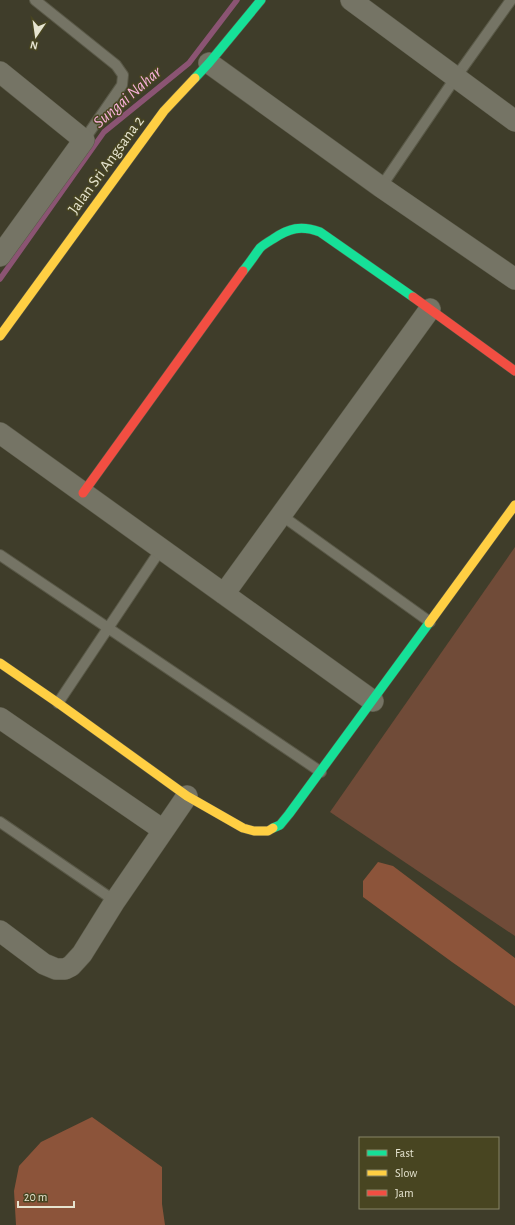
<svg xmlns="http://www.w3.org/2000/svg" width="515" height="1225" viewBox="0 0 515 1225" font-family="'Alegreya Sans',sans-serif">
<rect width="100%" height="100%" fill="#3f3d2a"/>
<path fill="#704b38" d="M515 547V936L330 812Z"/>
<path fill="#8c543a" d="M378 862 393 866 515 958V1006L452 962 363 897V881Z
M92 1117 162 1167V1204L165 1225H16L14 1191 19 1166 41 1142Z"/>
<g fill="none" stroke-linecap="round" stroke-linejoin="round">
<path stroke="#8b5473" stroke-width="5.5" d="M0 279 104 132 189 63 237 0"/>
<defs>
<path id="lane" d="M35 0 116 65 123 75 122 85 84 140
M381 187 456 77 511 0
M281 515 430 622
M0 555 321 772
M58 703 161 549
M0 822 115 901"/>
<path id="street" d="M351 0 515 121
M209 63 381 187 515 279
M0 72 84 140 0 256
M0 433 373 701
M224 594 430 309
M0 718 163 830
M0 931 44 964 56 969H65L71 966 82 954 115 901 187 796"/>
<path id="fast" d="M195 78 209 63 261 0
M243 271C249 264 254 256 260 248 263 245 268 242 273 239 289 228 301 225 320 232L413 297
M273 828 280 825 289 814 429 623"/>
<path id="slow" d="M0 336 164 111 195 78
M429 623 515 505
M0 663 58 703 187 796 243 828 254 831H268L273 828"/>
<path id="jam" d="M413 297 515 371
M83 493 243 271"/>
</defs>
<use href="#lane" stroke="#5a5948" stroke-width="12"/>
<use href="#street" stroke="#5a5948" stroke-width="22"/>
<use href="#fast" stroke="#5a5948" stroke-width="10"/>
<use href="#slow" stroke="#5a5948" stroke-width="10"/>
<use href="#jam" stroke="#5a5948" stroke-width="10"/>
<use href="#lane" stroke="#757465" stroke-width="10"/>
<use href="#street" stroke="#757465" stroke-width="21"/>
<use href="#fast" stroke="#16e098" stroke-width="9"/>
<use href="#slow" stroke="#ffcf43" stroke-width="9"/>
<use href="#jam" stroke="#f24e42" stroke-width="9"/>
</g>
<g text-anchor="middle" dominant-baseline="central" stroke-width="3" stroke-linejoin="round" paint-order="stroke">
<g font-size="16" fill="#e6e4d0" stroke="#484521">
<text transform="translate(106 165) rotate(-54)">Jalan Sri Angsana 2</text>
</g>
<g font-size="17" font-style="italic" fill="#f9b1db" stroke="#484521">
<text transform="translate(127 97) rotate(-41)">Sungai Nahar</text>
</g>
</g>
<rect x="359" y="1137" width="140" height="72" fill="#484521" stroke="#878567"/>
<rect x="367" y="1150" width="20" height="6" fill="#16e098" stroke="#878567"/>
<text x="395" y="1157" font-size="12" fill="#e6e4d0">Fast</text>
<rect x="367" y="1170" width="20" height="6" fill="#ffcf43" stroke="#878567"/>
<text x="395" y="1177" font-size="12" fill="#e6e4d0">Slow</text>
<rect x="367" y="1190" width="20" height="6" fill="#f24e42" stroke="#878567"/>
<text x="395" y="1197" font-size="12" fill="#e6e4d0">Jam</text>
<g transform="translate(36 36) rotate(193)" stroke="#484521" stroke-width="3" paint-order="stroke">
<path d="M0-3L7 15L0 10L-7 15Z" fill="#e6e4d0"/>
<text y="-6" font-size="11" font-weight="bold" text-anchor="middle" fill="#e6e4d0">N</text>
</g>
<path d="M18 1201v6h56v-6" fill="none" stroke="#e6e4d0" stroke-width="2"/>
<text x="24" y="1201" font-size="12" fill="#e6e4d0" stroke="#484521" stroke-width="3" paint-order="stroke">20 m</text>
</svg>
